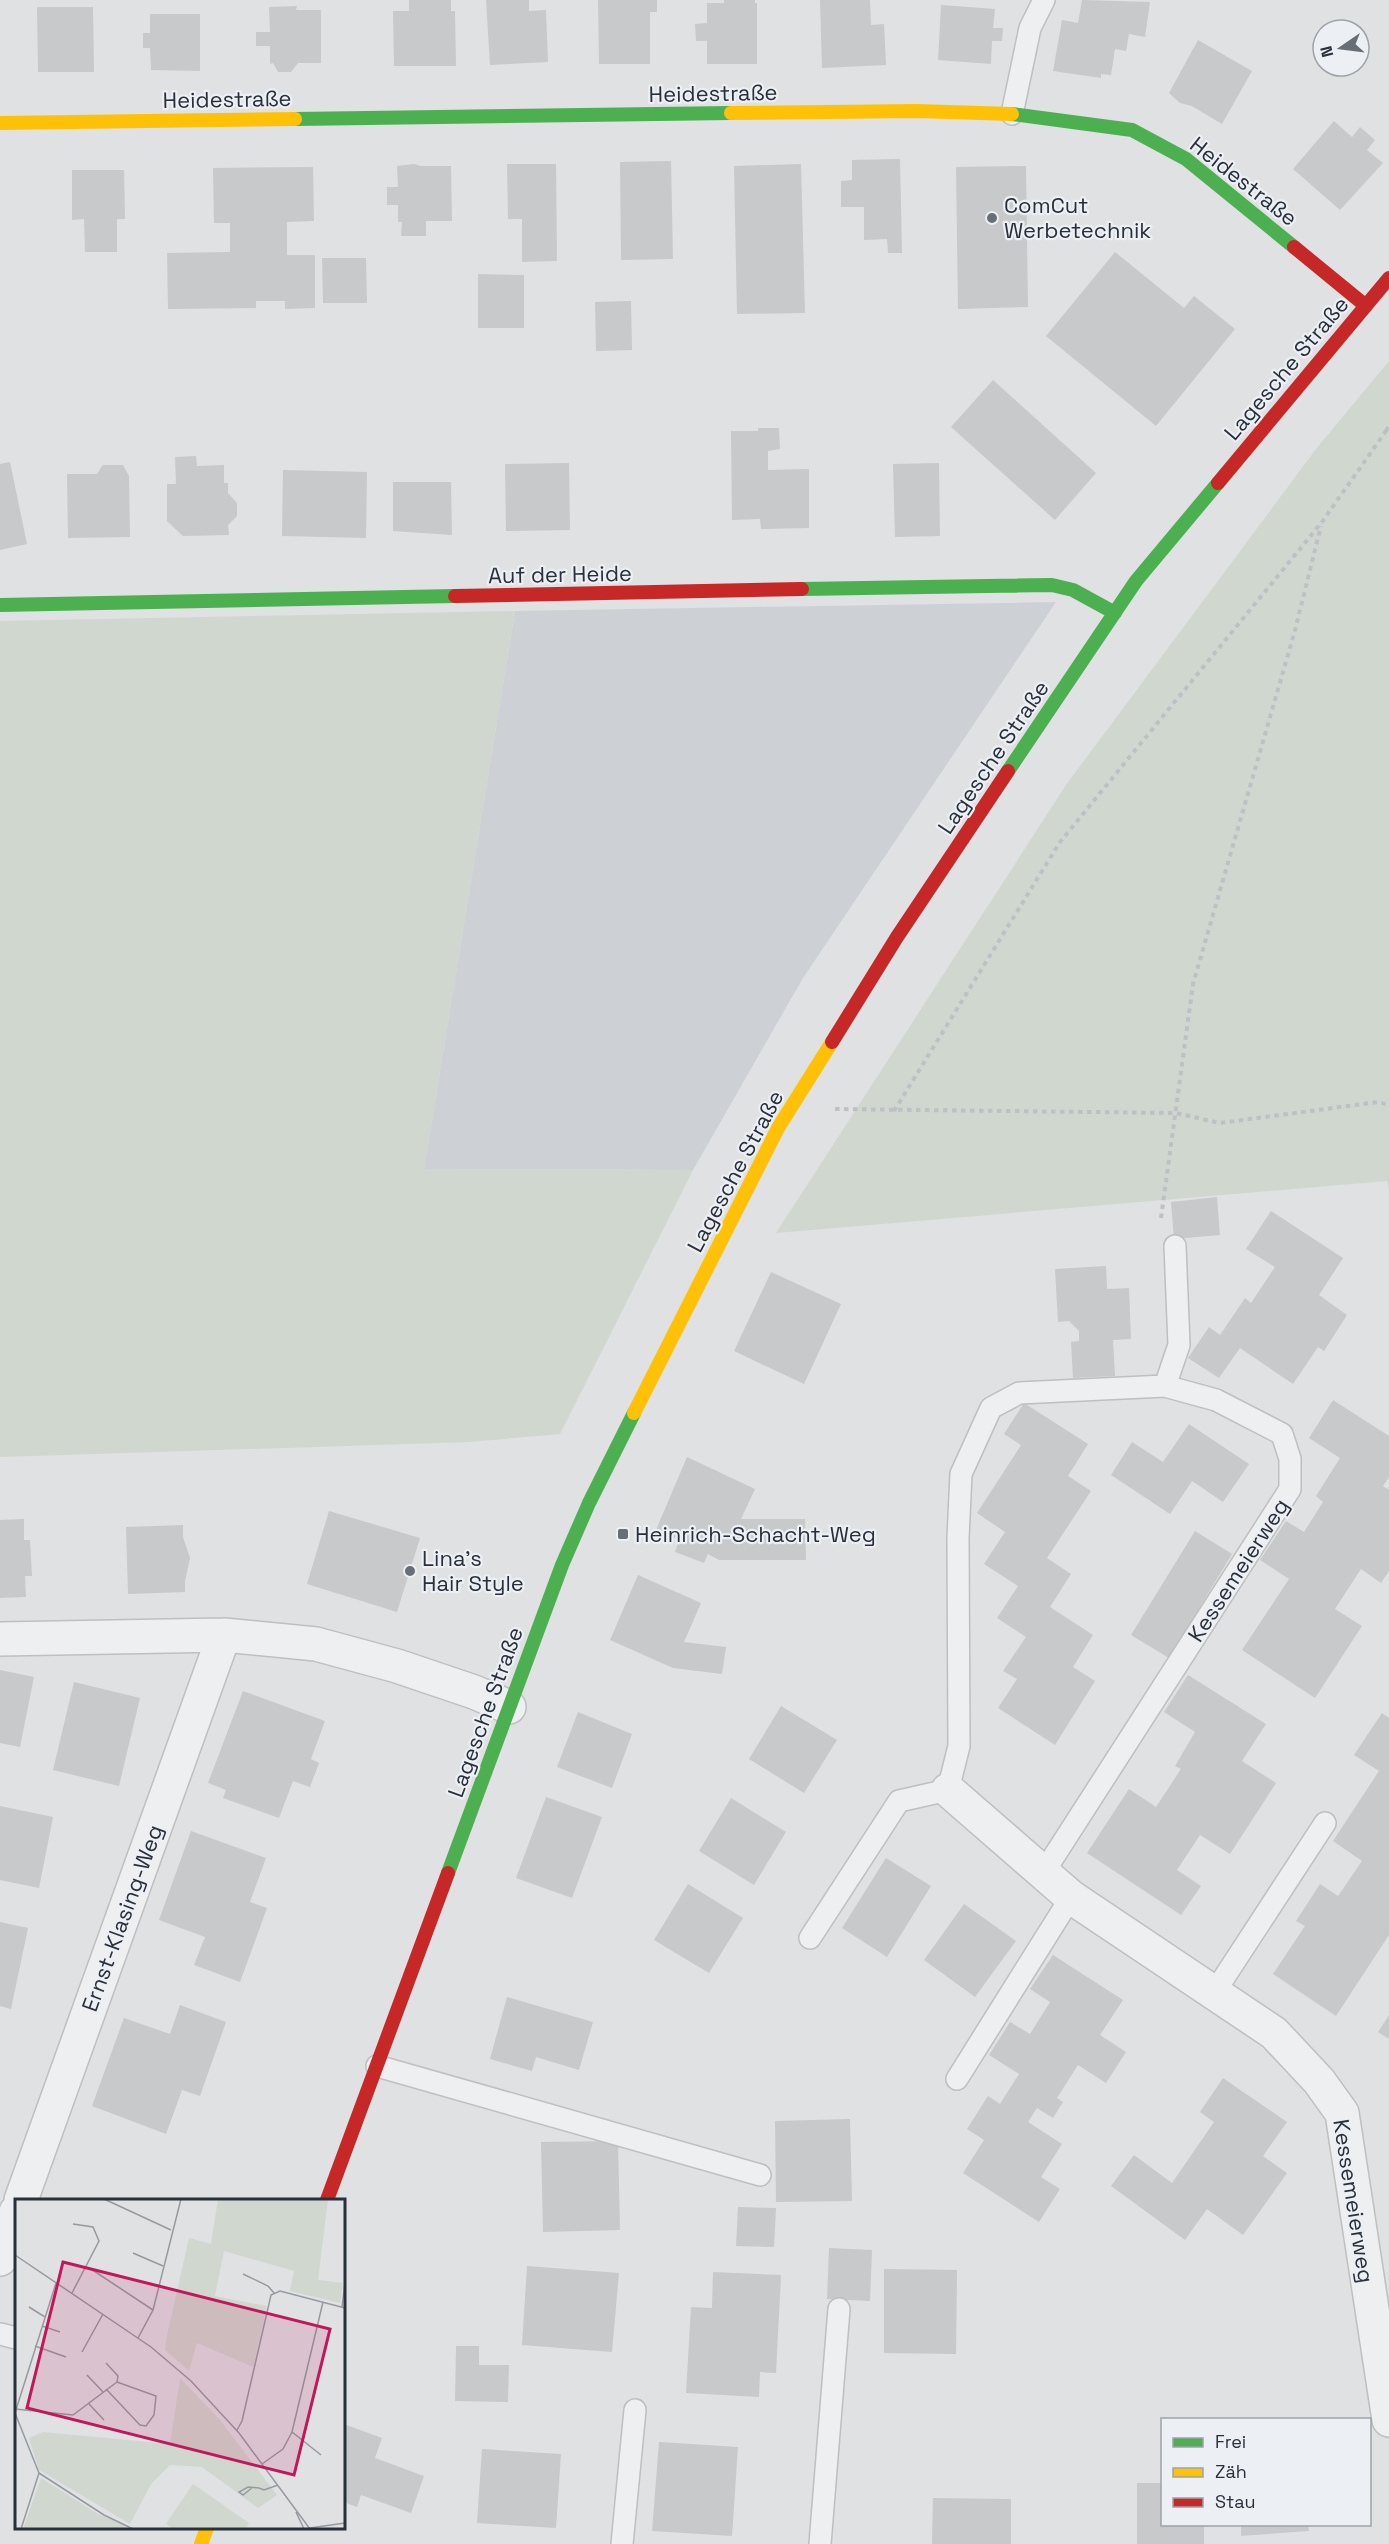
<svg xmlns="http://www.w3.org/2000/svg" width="1389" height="2544" viewBox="0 0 1389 2544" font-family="'Space Grotesk',sans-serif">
<rect width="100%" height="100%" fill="#dfe1e3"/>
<path fill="#cdd1d6" d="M1056 602 803 978 693 1170 424 1169 515 611Z"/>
<path fill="#d0d7cf" d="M1389 361V1191L1387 1181 776 1233 1066 785 1316 449Z
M515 611 424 1169 693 1170 560 1434 469 1442 0 1457V621Z"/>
<path fill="#c7c9cb" d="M409 0H451V11H455L456 66H394L393 11H409Z
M486 0H529V11L546 10 548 62 490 65Z
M598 0H657V12H650V64H599Z
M724 0H755V3H757V64H707V41H696L695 24 707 23V3H724Z
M820 0H870L871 25 884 24 886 65 822 68Z
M1082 0 1150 2 1145 37 1129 34 1126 51 1115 49 1111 75 1101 74V78L1053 71 1062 20 1078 23Z
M941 5 995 9 993 28H1003L1002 41H992L991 64 938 60Z
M297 6 296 10H321V63H298L291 72H278L273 63 270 64V46H256V32H270L269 7Z
M37 7H93L94 72H38Z
M150 14H200V71L151 70 150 48H143V33H150Z
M1198 40 1252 71 1222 124 1192 106 1180 103 1169 93Z
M1334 121 1352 137 1360 127 1375 140 1367 150 1383 163 1340 210 1293 169Z
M900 159 902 253H888L887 239 864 240V207H841V181L852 180V160Z
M671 161 673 259 621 260 620 162Z
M414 164 421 166H451L452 221H426V236H401L402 222H398V205H387V187H398L397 166Z
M507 164H556L557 261 522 262V219H508Z
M801 164 805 313 737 314 734 166Z
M1026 166 1028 307 958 309 956 167Z
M313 167 314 221 287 222V255H315V308L285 309V301H256V308L168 309 167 253 230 252V223H214L213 168Z
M72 170H124L125 219H117V252H85L84 219 72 220Z
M1115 252 1184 308 1194 296 1235 329 1156 426 1046 336Z
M322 258H366L367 303H323Z
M478 274 524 275V328H478Z
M631 301 632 350 596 351 595 302Z
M993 380 1096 473 1055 520 951 427Z
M758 428H779L780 449 768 451V470L809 469V528L761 529 760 519 732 520 731 431H758Z
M196 456 197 466 224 465V483H228V493L237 503V516L228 525 229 535 183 536 167 521V484H176L175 457Z
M10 462 27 544 0 550V464Z
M569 463 570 530 506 531 505 464Z
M939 463 940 536 895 537 893 464Z
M103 465H123L129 476 130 537 68 538 67 474H97Z
M283 470 367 472 366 538 282 536Z
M393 482H451L452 535 393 531Z
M1217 1197 1220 1235 1174 1239 1171 1202Z
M1271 1211 1343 1258 1319 1295 1347 1315 1324 1351 1318 1347 1293 1384 1240 1348 1219 1378 1188 1358 1209 1327 1220 1335 1245 1298 1251 1303 1275 1267 1246 1249Z
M1106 1266 1107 1289 1129 1288 1131 1339 1113 1340 1115 1376 1073 1378 1071 1342 1079 1341V1331L1069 1321 1058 1322 1055 1269Z
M771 1272 841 1304 804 1384 734 1351Z
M1333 1400 1389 1436V1477L1383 1486 1389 1490V1571L1381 1583 1361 1569 1335 1609 1362 1626 1315 1698 1242 1650 1289 1579 1260 1560 1286 1521 1304 1532 1323 1502 1316 1496 1340 1458 1309 1438Z
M1024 1403 1088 1444 1068 1476 1091 1491 1047 1558 1071 1574 1050 1607 1093 1635 1073 1667 1095 1681 1055 1745 998 1708 1017 1679 1003 1671 1026 1637 997 1618 1018 1586 984 1564 1005 1532 977 1513 1021 1445 1004 1434Z
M1189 1424 1249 1464 1223 1502 1192 1481 1170 1514 1111 1475 1132 1442 1163 1462Z
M687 1457 755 1489 741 1519H805L806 1560H719L708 1554 704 1563 675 1552 679 1540 656 1530Z
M329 1511 420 1538 397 1612 307 1584Z
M24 1519V1540H30L32 1576H25L26 1597 0 1598V1520Z
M183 1525V1537L190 1558 185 1581V1592L128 1594 126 1527Z
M1195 1531 1232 1554 1169 1658 1131 1635Z
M638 1575 701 1603 684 1642 726 1647 722 1674 673 1668 610 1640Z
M0 1670 34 1677 20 1747 0 1743Z
M1188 1675 1266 1724 1242 1761 1276 1783 1230 1854 1200 1835 1177 1870 1201 1886 1181 1915 1087 1853 1129 1789 1156 1807 1181 1769 1175 1766 1195 1732 1164 1712Z
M74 1682 140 1698 119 1786 53 1770Z
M243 1691 325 1721 311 1759 319 1763 310 1787 293 1781 279 1818 223 1798 226 1790 208 1783Z
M781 1706 837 1740 804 1793 749 1759Z
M578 1712 632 1734 612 1788 557 1767Z
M1382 1713 1389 1718V1935L1336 2016 1273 1974 1305 1926 1296 1921 1320 1884 1338 1896 1362 1861 1333 1841 1379 1771 1354 1755Z
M546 1797 602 1817 572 1898 516 1878Z
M731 1798 786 1832 754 1885 699 1851Z
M0 1806 53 1817 39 1888 0 1880Z
M191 1831 266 1858 250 1902 267 1908 240 1982 194 1965 205 1937 159 1920Z
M886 1858 931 1886 887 1957 842 1928Z
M688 1884 743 1918 709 1973 654 1940Z
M964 1904 1016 1941 975 1997 924 1960Z
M0 1922 28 1928 11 2009 0 2006Z
M1053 1955 1123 2000 1100 2035 1126 2052 1106 2083 1078 2065 1057 2098 1063 2102 1053 2118 1037 2108 1028 2122 1062 2144 1041 2177 1060 2189 1039 2222 963 2173 984 2140 967 2129 988 2096 1000 2104 1019 2074 989 2055 1010 2022 1030 2034 1050 2002 1030 1989Z
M507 1997 593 2022 579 2070 536 2057 532 2071 490 2059Z
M180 2005 226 2022 200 2096 182 2090 166 2134 92 2106 124 2018 170 2034Z
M1389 2015V2039L1378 2032Z
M1223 2078 1287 2122 1263 2156 1287 2173 1243 2235 1207 2209 1185 2240 1111 2186 1134 2155 1172 2183 1214 2122 1200 2112Z
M850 2119 852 2201 776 2202 775 2121Z
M618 2141 620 2230 543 2232 541 2142Z
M738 2207 776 2208 774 2247 736 2246Z
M829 2248 872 2250 870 2301 827 2299Z
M527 2266 619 2273 612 2352 522 2345Z
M884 2269 957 2270 956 2354 884 2353Z
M713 2272 781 2275 776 2373 760 2372 759 2397 686 2393 691 2307 712 2308Z
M456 2346H479V2365H509L508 2402 455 2401Z
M344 2424 382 2438 375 2458 424 2476 411 2513 361 2495 357 2507 344 2502Z
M659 2442 738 2447 732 2536 652 2531Z
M482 2449 561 2454 556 2528 477 2523Z
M1137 2483H1162V2524H1204V2544H1137Z
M933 2498 1011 2499V2544H932Z
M1241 2524H1308L1309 2531 1241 2536Z"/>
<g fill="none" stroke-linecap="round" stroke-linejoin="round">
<defs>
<path id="lane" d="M1012 114 1030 28 1044 0
M1165 1386 1179 1345 1175 1246
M810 1938 899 1801 948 1790 959 1746 958 1538 961 1474 991 1408 1019 1393 1165 1386 1216 1400 1282 1434 1290 1459V1489L1042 1875
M1214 1993 1325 1823
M377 2066 760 2175
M957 2079 1071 1897
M0 2334 16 2338
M622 2544 635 2410
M820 2544 839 2309"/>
<path id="street" d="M0 1639 224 1635 316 1644 397 1666 474 1692 509 1707
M948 1790 1071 1897 1274 2033 1319 2081 1342 2113 1389 2420
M21 2200 224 1635
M0 2259 16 2212"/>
</defs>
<use href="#lane" stroke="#bdbfc1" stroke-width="24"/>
<use href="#street" stroke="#bdbfc1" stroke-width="36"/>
<path stroke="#bdc0c4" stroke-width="4" stroke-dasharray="4.5 4.5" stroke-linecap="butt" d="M1386 431 1389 426
M835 1109 1176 1113 1220 1123 1378 1102 1389 1105
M894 1111 1060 842 1322 522 1386 431 1389 432
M1161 1218 1193 984 1294 634 1321 526"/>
<use href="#lane" stroke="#eeeff0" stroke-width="21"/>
<use href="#street" stroke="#eeeff0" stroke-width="33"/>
<path stroke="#4caf50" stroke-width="14" d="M1012 114 1132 130 1186 159 1294 247
M295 119 731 113
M802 589 1052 585 1073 590 1115 613
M0 605 455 596
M1008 771 1136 581 1218 483
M448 1873 562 1565 589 1503 634 1413"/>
<path stroke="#ffc107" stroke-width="14" d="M731 113 917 111 1012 114
M0 123 295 119
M634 1413 778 1128 832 1042
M201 2544 207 2528"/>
<path stroke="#c62828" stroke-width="14" d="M1294 247 1366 306
M1218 483 1389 278
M455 596 802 589
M832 1042 897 937 1008 771
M327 2200 448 1873"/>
</g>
<g fill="#686e76" stroke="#eceff3" stroke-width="2">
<circle cx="992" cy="218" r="6"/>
<rect x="617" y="1528" width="12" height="12" rx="3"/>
<circle cx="410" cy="1571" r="6"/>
</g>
<g text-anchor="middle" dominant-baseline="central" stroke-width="4.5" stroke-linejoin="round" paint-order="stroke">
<g font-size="22" fill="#28303b" stroke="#eceff3">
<text transform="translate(713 93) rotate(-1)">Heidestraße</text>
<text transform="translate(227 99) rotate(-1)">Heidestraße</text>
<text transform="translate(1244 181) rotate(38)">Heidestraße</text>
<text transform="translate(1286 368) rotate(-50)">Lagesche Straße</text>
<text transform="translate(560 574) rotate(-1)">Auf der Heide</text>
<text transform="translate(993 757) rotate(-56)">Lagesche Straße</text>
<text transform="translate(735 1171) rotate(-62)">Lagesche Straße</text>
<text transform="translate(1238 1570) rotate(-57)">Kessemeierweg</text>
<text transform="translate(485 1712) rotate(-70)">Lagesche Straße</text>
<text transform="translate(122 1918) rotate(-70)">Ernst-Klasing-Weg</text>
<text transform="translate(1354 2201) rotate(81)">Kessemeierweg</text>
</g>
<g font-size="22" fill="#28303b" stroke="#eceff3" text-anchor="start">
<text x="1004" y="205">ComCut<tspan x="1004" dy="25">Werbetechnik</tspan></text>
<text x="635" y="1534">Heinrich-Schacht-Weg</text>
<text x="422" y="1558">Lina's<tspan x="422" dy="25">Hair Style</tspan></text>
</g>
</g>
<g transform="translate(15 2199)">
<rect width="330" height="330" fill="#dfe1e3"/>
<path d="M203 0H313L303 81 328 84 325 104 275 92 279 72 209 52 200 97 252 107 238 168 182 144 174 172 150 151 151 141 174 39 196 45ZM165 179 205 221 262 296 243 309 187 268 155 266 136 285 115 325 24 271 14 239 28 233 155 245ZM26 279 83 315 109 326 108 330H8ZM178 285 234 324 230 330H159L151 325Z" fill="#d0d7cf"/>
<path fill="none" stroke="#969aa0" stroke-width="1.5" d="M89 0 156 31M118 54 148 67M0 56 136 148 176 182 224 234 295 330M76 70 138 111M228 75 253 87 259 94M57 94 84 42 78 28 58 25M14 108 30 118M327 108 330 84M27 127 45 133M123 139 138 111 166 0M20 147 51 158M67 153 88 115M91 164 103 177 102 183M72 176 88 193M91 190 125 226 131 227 139 216 141 197 102 183M74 205 89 221M0 210 58 216 102 183M222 231 227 222 256 96 265 92 330 109M277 233 306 256M247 265 268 250 277 233 308 103M24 274 89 316 118 330M238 288 228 296 224 293 233 288 244 289 249 291 263 286M281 313 289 330M6 330 24 274 0 214 41 84M288 330 330 324"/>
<path fill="#c2185b" fill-opacity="0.15" stroke="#c2185b" stroke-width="3" d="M48 63 315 130 279 276 12 209Z"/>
<rect width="330" height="330" fill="none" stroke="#28303b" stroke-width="3"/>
</g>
<rect x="1161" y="2418" width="210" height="108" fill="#eceff3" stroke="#9ea3a9" stroke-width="1.5"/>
<rect x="1173" y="2438" width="30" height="9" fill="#4caf50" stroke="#9ea3a9" stroke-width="1.5"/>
<text x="1215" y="2448" font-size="18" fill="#28303b">Frei</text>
<rect x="1173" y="2468" width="30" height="9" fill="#ffc107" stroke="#9ea3a9" stroke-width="1.5"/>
<text x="1215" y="2478" font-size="18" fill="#28303b">Zäh</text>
<rect x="1173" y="2498" width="30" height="9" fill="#c62828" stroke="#9ea3a9" stroke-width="1.5"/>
<text x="1215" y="2508" font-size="18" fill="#28303b">Stau</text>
<g transform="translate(1341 48) rotate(256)"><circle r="28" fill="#eceff3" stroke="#9ea3a9" stroke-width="1.5"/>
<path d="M0-4.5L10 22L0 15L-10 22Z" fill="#686e76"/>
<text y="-9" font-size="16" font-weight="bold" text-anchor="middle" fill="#28303b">N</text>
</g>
</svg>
